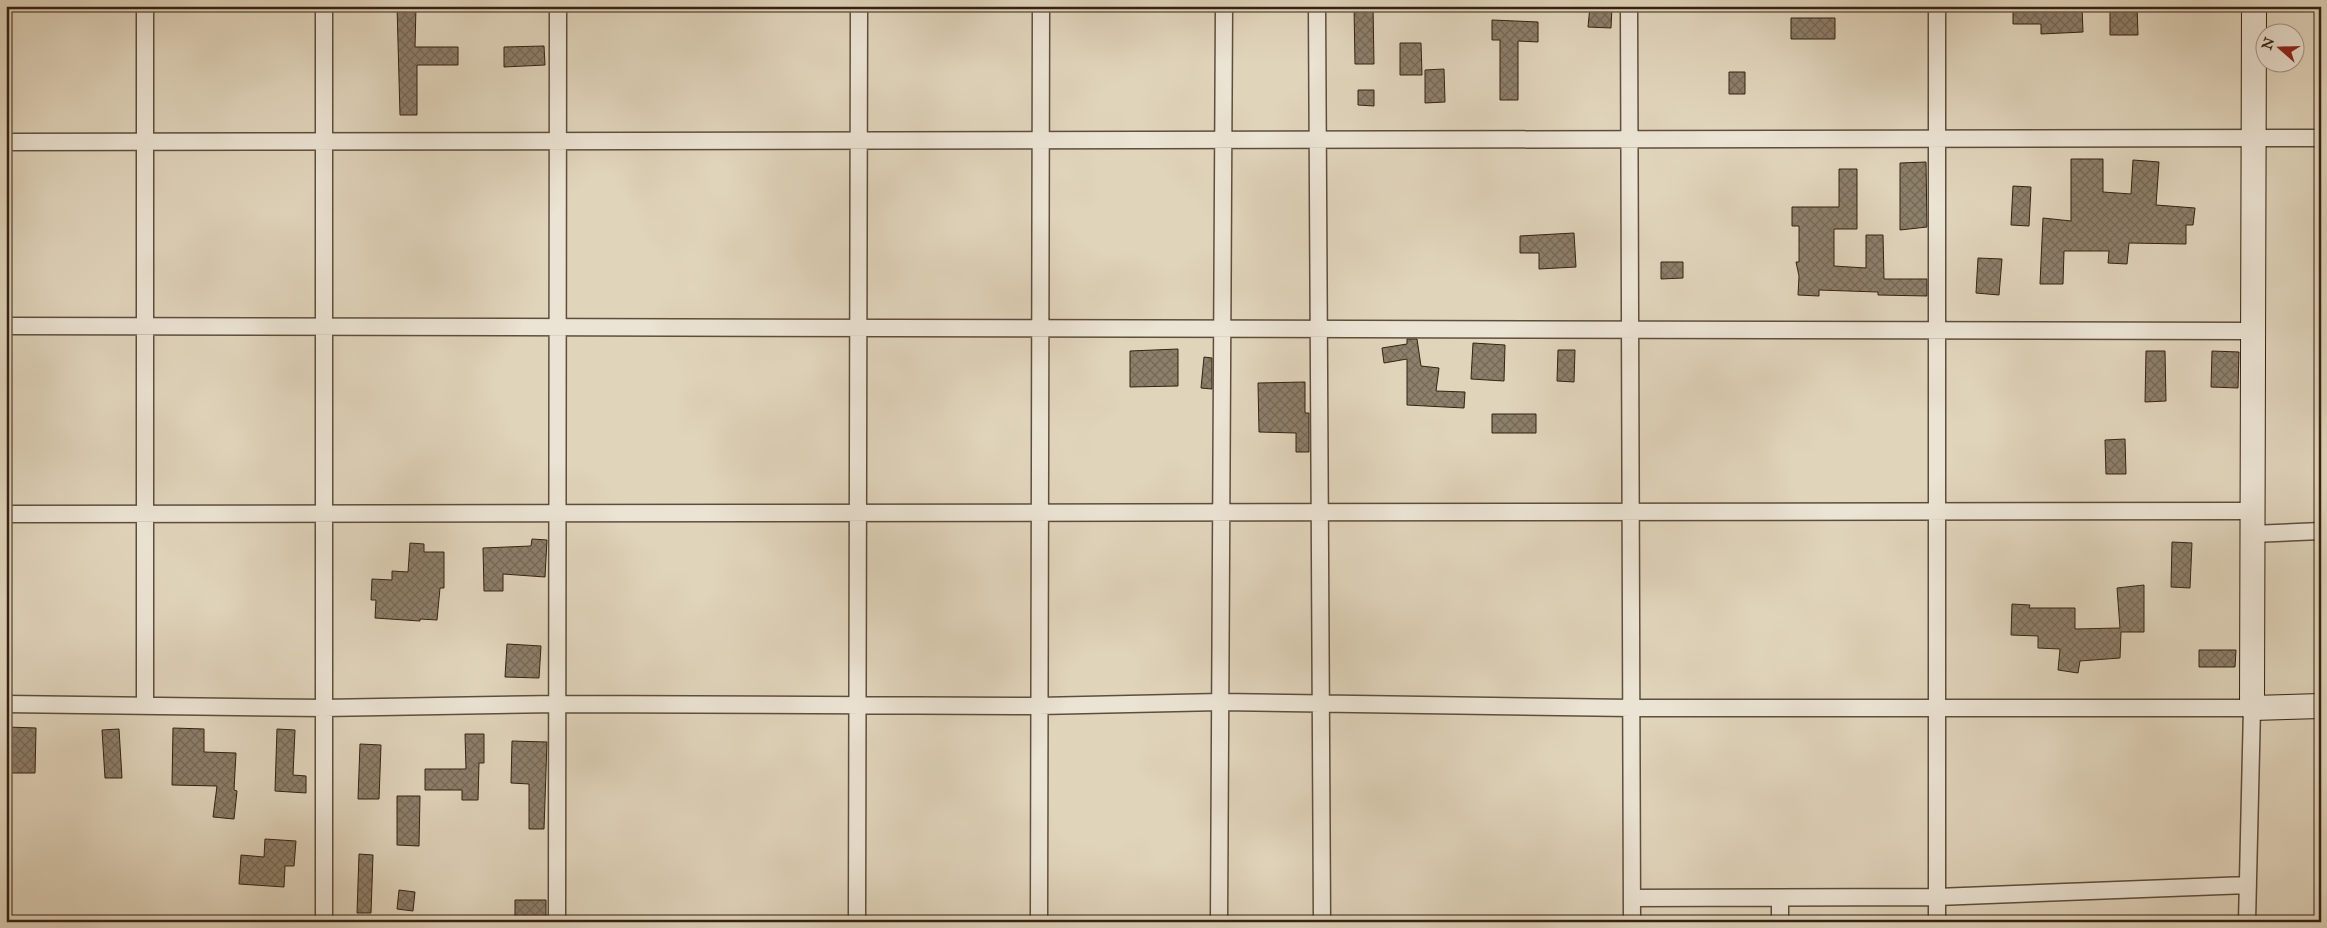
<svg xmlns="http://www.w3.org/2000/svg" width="2327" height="928" viewBox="0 0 2327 928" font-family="'IM FELL Great Primer',serif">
<defs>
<pattern id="building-cross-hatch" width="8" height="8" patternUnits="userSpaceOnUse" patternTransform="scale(1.25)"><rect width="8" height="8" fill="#8d7f6a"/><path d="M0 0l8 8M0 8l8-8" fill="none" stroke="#746856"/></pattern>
</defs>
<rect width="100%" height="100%" fill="#e0d4bb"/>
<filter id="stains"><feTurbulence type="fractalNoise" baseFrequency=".004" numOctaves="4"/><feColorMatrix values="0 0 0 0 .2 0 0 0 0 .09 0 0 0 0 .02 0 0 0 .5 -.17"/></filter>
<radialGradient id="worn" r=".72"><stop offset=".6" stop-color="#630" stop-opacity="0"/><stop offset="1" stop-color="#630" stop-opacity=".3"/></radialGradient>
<path fill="url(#building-cross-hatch)" stroke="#342212" d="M397 6H416L415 47H458V65H417V115H400Z
M1354 6H1373L1374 64H1355Z
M1590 6H1612L1611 28 1588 27Z
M2013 6H2036V9L2082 7 2083 32 2041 34V24H2013Z
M2110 6H2137L2138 35H2110Z
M1791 18H1835V39H1791Z
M1492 20 1538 22V42L1518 41V100H1500V40H1492Z
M1400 43H1421L1422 75H1400Z
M544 46 545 65 504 67V47Z
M1444 69 1445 102 1425 103V70Z
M1729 72H1745V94H1729Z
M1358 90H1374V106L1358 105Z
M2071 159H2103V192L2131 194 2133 160 2159 162 2156 205 2195 208 2193 225H2186V244L2129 243 2127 264 2108 263 2109 251H2064L2063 284H2040L2043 218 2071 221Z
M1926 162 1927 227 1900 230V163Z
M1839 169H1857V229H1834V266L1866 268V235H1883L1884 279H1927V296L1878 295V292L1819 290V296L1798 295 1799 276 1796 262H1799V226H1792V207H1839Z
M2013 186 2031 187 2029 226 2011 225Z
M1574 233 1576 267 1539 269V253H1520V236Z
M1978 258 2002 259 1999 295 1976 293Z
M1661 262H1683V278L1661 279Z
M1407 339H1417L1421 366 1439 368 1436 391 1465 392 1464 408 1407 405V359L1384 363 1382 348 1407 344Z
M1473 343 1505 345 1504 381 1471 379Z
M1178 349V386L1130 387V351Z
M1558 350H1575L1574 382 1557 381Z
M2146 351H2165L2166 401 2145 402Z
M2212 351 2239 352 2238 388 2211 387Z
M1204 357 1212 358V389L1201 388Z
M1305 382V413H1309V452H1296V433L1259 432 1258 383Z
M1492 414H1536V433H1492Z
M2125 439 2126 474H2106L2105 440Z
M532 539 547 540 545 577 503 574V591H484L483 548 531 546Z
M2172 542 2192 543 2190 588 2171 587Z
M410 543 424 544V552H444V588H440L437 620 420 619V621L375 618 376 600H371L372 579 392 580V571L408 572Z
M2144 585V632H2121L2120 658 2080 661 2078 673 2058 670 2060 649 2038 648V636L2011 635 2012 604 2030 605 2029 608H2075V629L2120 628 2117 588Z
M507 644 541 646 539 678 505 677Z
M2199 650H2236L2235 667H2199Z
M7 727 36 728 35 773H6Z
M173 728 204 729V752L236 753 234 790 237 791 234 819 213 817 217 786 172 785Z
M119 729 122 778H105L102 730Z
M277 729 295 730 293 775 306 776V793L275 791Z
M465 734H484V763H479L478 800H462V790H425V769H466Z
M512 741 547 742 544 829H529V784L511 783Z
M360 744 381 745 379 799H358Z
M397 796H420L419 846 397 845Z
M265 839 296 841 294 866H285L284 887 239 884 241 855 264 857Z
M359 854 373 855 371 913H357Z
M399 890 415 892 413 911 397 909Z
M515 900H546V918L515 917Z"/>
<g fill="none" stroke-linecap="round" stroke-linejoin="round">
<defs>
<path id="street" d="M145 6V705
M324 6V922
M1317 6 1322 922
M1629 6 1632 922
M6 142 2321 138
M6 326 2253 331
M6 514 2253 511
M2252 534 2321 531
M6 704 323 708 557 704 1039 706 1220 702 1631 708H2252L2247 922
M1632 898 1937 897 2248 885
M1780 899V922
M557 922 558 6
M857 922 859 6
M1039 922 1041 6
M1219 922 1224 6
M1937 922V6"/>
<path id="secondary" d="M2254 6 2252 708 2321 706"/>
</defs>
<use href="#street" stroke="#5f4e3c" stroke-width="19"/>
<use href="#secondary" stroke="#342212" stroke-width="26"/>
<use href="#street" stroke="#ebe3d3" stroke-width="16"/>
<use href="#secondary" stroke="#ebe3d3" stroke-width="24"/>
</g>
<rect width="2327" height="928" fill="none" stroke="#e0d4bb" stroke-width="25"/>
<rect x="8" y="8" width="2312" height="913" fill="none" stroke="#342212" stroke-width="2.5"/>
<rect x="12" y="12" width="2302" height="903" fill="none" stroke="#342212"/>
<g transform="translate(2280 48) rotate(290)"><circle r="24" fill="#ebe3d3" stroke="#a29686"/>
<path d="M0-4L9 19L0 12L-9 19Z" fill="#8f2418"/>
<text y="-8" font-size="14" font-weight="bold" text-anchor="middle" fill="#342212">N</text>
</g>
<rect width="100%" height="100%" filter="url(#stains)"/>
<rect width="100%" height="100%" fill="url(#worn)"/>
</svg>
